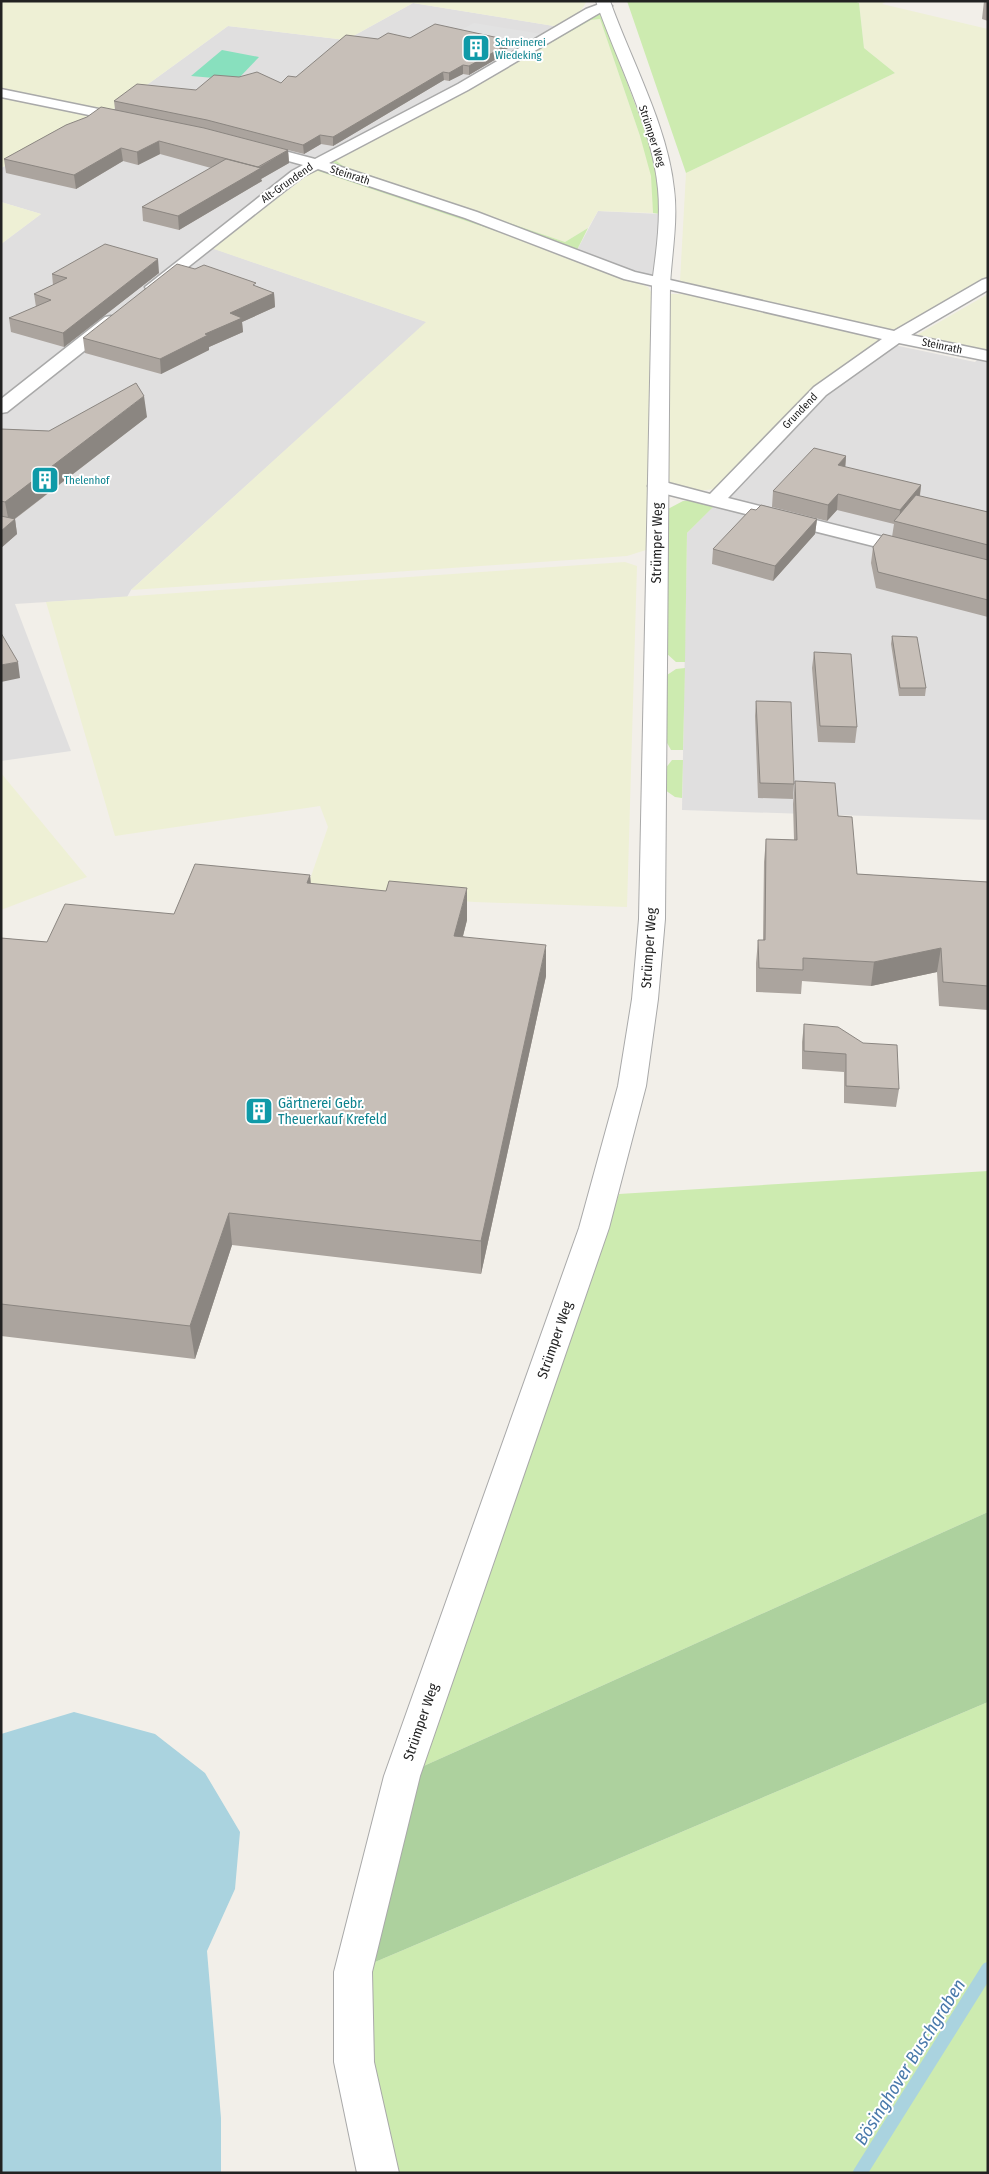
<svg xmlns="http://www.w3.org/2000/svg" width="989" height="2174" viewBox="0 0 989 2174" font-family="'Fira Sans Condensed',sans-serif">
<rect width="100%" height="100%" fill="#f2efe9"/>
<path fill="#e0dfdf" d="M413 3 560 27 456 87 340 148 301 162 315 170 212 248 427 322 131 590 127 597 15 604 71 751 1 761V244L41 214 1 202V168L111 111 228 26 346 40Z
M598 211 660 214 654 275 648 277 576 252Z
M894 345 975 362 980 357 988 359V820L682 810 687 533 825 392Z"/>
<path fill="#eef0d5" d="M1 1H587L580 12 560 27 413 3 346 40 228 26 111 111 1 168Z
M854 1H887L882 4 988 29V276L909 326 897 329H870L691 289 680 281 686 173 895 73 864 48 859 3Z
M600 19 640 136 652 176 653 213 598 211 588 228 565 242 343 166 334 160 470 89 591 20Z
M315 170 573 257 648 287 653 295 646 550 627 556 131 590 426 322 211 248Z
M1 202 41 214 1 244Z
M670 294H691L882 337 884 341 732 476 714 489 698 491 670 483 664 475Z
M988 294V350L917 335Z
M625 562 637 566 627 907 474 902 307 888 328 827 320 806 115 836 46 602Z
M1 773 87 877 1 910Z"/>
<path fill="#cdebb0" d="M627 1H854L859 3 864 48 895 73 686 173Z
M601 13 647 136 657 175 660 214 653 213 651 176 640 136 600 19 591 20 470 89 335 160 343 166 565 242 588 228 576 252 328 164 329 160 594 14Z
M321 169 466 216 573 257 315 170Z
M697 500 716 504 687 533 685 662H676L666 653V510L683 501Z
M685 668 683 750H671L666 741 667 675 676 669Z
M672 760H683L682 798 675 797 665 790V769Z
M988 1171V1512L417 1769 619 1194Z
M988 1702V2173H394L366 2057 368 1965Z"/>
<path fill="#add19e" d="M988 1512V1702L368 1965 417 1769Z"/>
<path fill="#88e0be" d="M222 50 259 57 237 80 191 76Z"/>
<path fill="#e2e2e2" d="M474 23 541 34 514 49 449 36Z"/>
<path fill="#aad3df" d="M74 1712 155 1734 205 1773 240 1832 235 1889 207 1951 221 2118V2173H1V1734Z"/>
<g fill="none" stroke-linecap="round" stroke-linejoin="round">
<path stroke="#aad3df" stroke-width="14" d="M860 2173 988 1969"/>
<defs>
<path id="minor" d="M605 2 612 6 596 15 468 90 329 163 477 212 635 272 894 331 982 280 988 278V290L911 335 988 351V361L899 343 826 395 728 498 919 546 922 550 919 554 912 556 905 554 650 490 648 486 650 482 657 480 710 494 814 387 882 339 624 279 465 218 318 169 302 177 159 290H147L145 287 292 171 303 165 249 150 247 147 249 144 254 143 315 159 458 84 586 9Z
M1 89 128 115 133 116 135 119 133 122 128 123 1 97Z
M111 316 117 317 119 321 117 325 7 412 1 413V399L105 317Z"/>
<path id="tertiary" d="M596 1H610C631 60 668 127 674 189 678 220 672 252 670 284L665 919 658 999 646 1086 609 1228 420 1776 372 1972 374 2062 399 2173H357L334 2062V1972L384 1776 579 1228 618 1086 632 999 639 919 652 284C656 253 661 221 658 189 653 128 616 60 596 1Z"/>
</defs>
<use href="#minor" stroke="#a9a9a9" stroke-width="3"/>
<use href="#tertiary" stroke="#a9a9a9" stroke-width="2"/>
<use href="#minor" fill="#fff" fill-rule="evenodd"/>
<use href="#tertiary" fill="#fff" fill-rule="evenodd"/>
</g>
<path fill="#aba49e" d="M984 1H988V21L982 19Z
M410 38 508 40V48L503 51V55L469 75 463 74 449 81 444 80 333 146 321 144 304 154 288 150 289 163 261 179 262 181 179 230 143 221 142 207 211 168 160 154 138 165 123 161 76 189 6 173 4 159 115 109 114 101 196 90 281 83 296 77 378 39Z
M159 273 64 347 11 332 9 318 36 307 34 294 53 285 52 274Z
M256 286 274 293 275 307 242 322 243 332 209 347V350L161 374 85 353 83 338Z
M147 417 15 519 17 534 1 548V429L49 431Z
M846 456 845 467 921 485 920 496 988 512V617L876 588 871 563 873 547 892 537 894 524 837 510 827 521 772 507 773 491Z
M756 510 817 519 815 534 773 581 712 564 713 549Z
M892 636 926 688 925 696H899L891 644Z
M814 652 857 727 855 743 818 742 812 668Z
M756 701 794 784 793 799 758 798 755 716Z
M795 781 838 816 857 874 988 882V1010L939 1006 937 972 871 986 802 981 801 994 756 992V963L758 940H763L764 862 766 839 794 840 793 804Z
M310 875 311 884 467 920 463 936 546 976 481 1274 232 1245 195 1359 1 1336V938L47 942 174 914Z
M804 1024 899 1089 896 1107 844 1103V1072L802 1069V1042Z"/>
<path fill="#8b8681" d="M508 40V48L503 51V55L469 75V66L498 46Z
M463 65V74L449 81V73Z
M443 72 444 80 333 146V137Z
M320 135 321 144 304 154 303 145Z
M159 141 160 154 138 165 137 152Z
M121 148 123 161 76 189 74 175Z
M288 150 289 163 261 179 262 181 179 230 178 216Z
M158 259 159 273 64 347 63 333Z
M274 293 275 307 242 322 243 332 209 347V350L161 374 160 359 205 334 230 313Z
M144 396 147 417 9 523 5 502Z
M846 456 845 471 838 465Z
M921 485 919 501 899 523 900 510Z
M838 494 837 510 827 521 828 505Z
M15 519 17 534 1 548V531Z
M817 519 815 534 773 581 775 566Z
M18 662 20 678 1 682V665Z
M310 875 312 907 307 883Z
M467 888V920L455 967 454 936Z
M546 945V976L481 1274V1241Z
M941 948 937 972 871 986 874 962Z
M229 1213 232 1245 195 1359 190 1326Z"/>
<path fill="#c7bfb8" stroke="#8b8681" d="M435 24 508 40 498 46 503 47 469 66 463 65 449 73 443 72 333 137 320 135 303 145 207 120 114 101 137 84 196 90 214 75 239 77 257 72 281 83 288 76 296 77 346 35 378 39 388 33 410 38Z
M101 107 204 128 288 150 258 167 159 141 137 152 121 148 74 175 4 159 66 125 87 117Z
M226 159 261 168 178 216 142 207Z
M105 244 158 259 63 333 9 318 51 300 34 294 67 278 52 274Z
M177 264 195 269 204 265 256 283 253 285 274 293 230 313 242 318 205 334 208 335 160 359 83 338Z
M136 383 144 396 5 502 1 501V429L49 431Z
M814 448 846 456 838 465 921 485 900 510 838 494 828 505 773 491Z
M916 495 988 512V545L894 521Z
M761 505 817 519 775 566 713 549 751 509 756 510Z
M1 516 15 519 1 531Z
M883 534 988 560V600L878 572 873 547Z
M1 633 18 662 1 665Z
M892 636 917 637 926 688H900Z
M814 652 851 654 857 727 820 726Z
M756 701 791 702 794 784 760 783Z
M795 781 835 783 838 816 852 817 857 874 988 882V986L943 982 941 948 874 962 803 958V970L759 968 758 940H765L766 839 797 840Z
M195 864 310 875 307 883 386 891 389 881 467 888 454 936 546 945 481 1241 229 1213 190 1326 1 1304V938L47 942 65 904 174 914Z
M804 1024 838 1027 863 1043 897 1045 899 1089 846 1086V1054L804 1051Z"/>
<defs>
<symbol id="building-square" viewBox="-11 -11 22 22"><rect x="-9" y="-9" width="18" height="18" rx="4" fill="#0f9aa8" stroke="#fff"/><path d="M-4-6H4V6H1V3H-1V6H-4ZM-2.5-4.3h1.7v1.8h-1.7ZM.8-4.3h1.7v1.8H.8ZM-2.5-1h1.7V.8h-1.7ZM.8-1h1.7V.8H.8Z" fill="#fff"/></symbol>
</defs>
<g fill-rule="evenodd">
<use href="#building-square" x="460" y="32" width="32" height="32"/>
<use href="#building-square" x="29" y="464" width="32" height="32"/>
<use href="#building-square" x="243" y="1095" width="32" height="32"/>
</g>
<g text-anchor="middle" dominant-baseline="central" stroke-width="4" stroke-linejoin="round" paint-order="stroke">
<g font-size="11" fill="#0d838f" stroke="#fff" text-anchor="start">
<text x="495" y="42">Schreinerei<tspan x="495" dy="13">Wiedeking</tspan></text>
<text x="64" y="480">Thelenhof</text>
</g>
<g font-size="11" fill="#222" stroke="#fff">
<text transform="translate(652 136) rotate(72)">Strümper Weg</text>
<text transform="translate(350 175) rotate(18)">Steinrath</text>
<text transform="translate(287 183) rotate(-35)">Alt-Grundend</text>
<text transform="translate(942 346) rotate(12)">Steinrath</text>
<text transform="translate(800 411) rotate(-46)">Grundend</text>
</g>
<g font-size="14" fill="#222" stroke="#fff">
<text transform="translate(657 543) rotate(-89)">Strümper Weg</text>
<text transform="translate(649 948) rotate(-86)">Strümper Weg</text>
<text transform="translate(555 1340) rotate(-71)">Strümper Weg</text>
<text transform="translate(421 1722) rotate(-71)">Strümper Weg</text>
</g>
<g font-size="14" fill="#0d838f" stroke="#fff" text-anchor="start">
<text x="278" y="1103">Gärtnerei Gebr.<tspan x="278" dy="16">Theuerkauf Krefeld</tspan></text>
</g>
<g font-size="18" font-style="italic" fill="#4a7aab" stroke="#fff">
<text transform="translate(910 2062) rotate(-58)">Bösinghover Buschgraben</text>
</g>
</g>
<rect width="989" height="2174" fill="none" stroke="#222222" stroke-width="5"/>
</svg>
